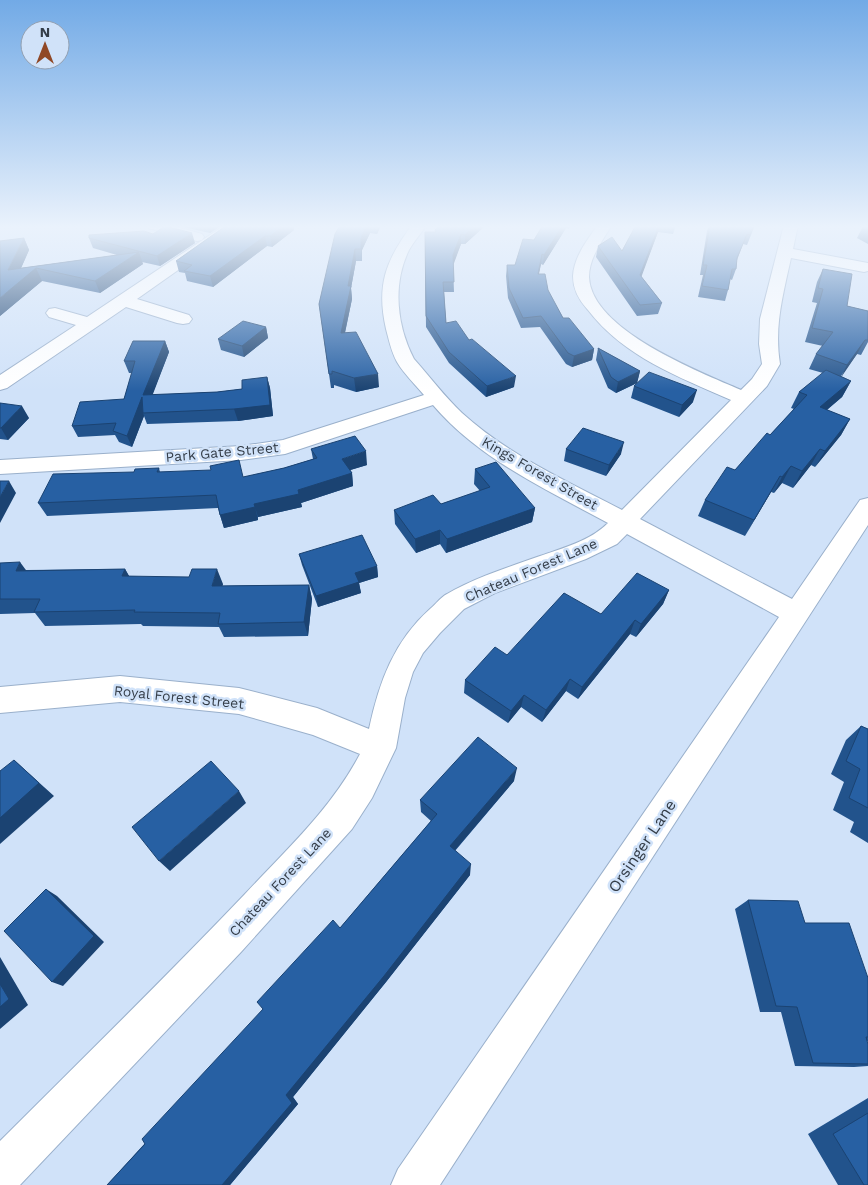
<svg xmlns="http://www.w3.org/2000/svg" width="868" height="1185" viewBox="0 0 868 1185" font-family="'Work Sans',sans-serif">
<rect width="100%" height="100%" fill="#d0e2f9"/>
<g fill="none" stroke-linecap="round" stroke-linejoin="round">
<defs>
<path id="minor" d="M146 225H170L202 234 204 237 202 240 197 241 148 228Z
M225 225H242L137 299 189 315 192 319 189 323 183 324 177 323 126 307 7 388 0 390V375L76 325 49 317 46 313 49 309 55 308 87 317Z
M412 225H427C421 233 414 241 409 250 392 285 397 326 414 359 430 377 445 397 462 413 508 455 567 481 622 510L731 400C679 377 624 357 588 310 579 300 573 290 573 276 574 257 587 240 598 225H612C602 241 589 258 589 277 591 330 700 372 741 390L752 379 762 364 759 344 760 319 784 225H798L793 249 868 263V271L864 272 791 258C783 295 774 326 780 364L767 386 640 519 792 599 860 500 868 498V525L440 1185H391L398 1169 779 617 627 534 617 544 586 559 495 593 464 609 440 633 423 653 413 672 405 698 396 748 372 798 352 829 241 952 20 1185H0V1141C82 1059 165 978 245 894 287 849 331 809 360 754L313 735 239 714 120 702 0 713V687L120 676 239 688 317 708 369 729C379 682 394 641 430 609 436 604 441 597 447 594 476 577 509 567 540 556 563 548 590 541 608 523 547 490 479 459 433 405L285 454 241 460 0 474V460L241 446 283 440 424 395C415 384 404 374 397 362 391 351 389 340 386 329 376 285 386 260 412 225Z"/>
</defs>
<use href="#minor" stroke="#9ab0cb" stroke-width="2"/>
<use href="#minor" fill="#fff" fill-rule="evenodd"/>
</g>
<path fill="#22538c" d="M183 225H222L210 233 183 227Z
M227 225 294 230 272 247 267 246 213 287 187 281 185 273 179 272 176 261Z
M340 225H381L377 234 370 233 362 250V261H356L351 288 352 299 345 333 379 387 356 392 334 385V388H331L319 304Z
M486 225 465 244H461L453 264 454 292H444L446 323 469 340 514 387 486 397 449 363 426 327 425 232H435V230Z
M543 225H571L569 229 566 228 543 265 541 264 539 274 563 318 594 349 592 360 572 367 566 364 540 327 521 328 508 298 506 276 507 265H515L534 240Z
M636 225H676L673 234 658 232 641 276 662 303 658 314 637 316 596 257 598 246 622 251Z
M709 225H755L747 245 743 244 737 260 736 269 732 280 730 279 728 290 725 301 698 297 703 275H700L707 231Z
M868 225V244L857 238 862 228Z
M153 234 195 243 160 266 142 262 143 264 100 293 42 281 0 316 24 238 29 250 21 268 117 255 93 248 89 238Z
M823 269 847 306 868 311V342L861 355 857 354 841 376 851 381 842 397 827 410 850 419 841 435 815 467 811 465 793 488 782 483 774 493 771 492 745 536 698 516 705 500 770 435 794 409 791 408 799 392 823 373 809 369 816 354 823 346 805 342 817 303 812 302 817 282Z
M266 327 268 338 244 357 221 350 218 339Z
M165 341 169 352 152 395 217 392 242 389 267 377 270 388 273 416 238 421 147 424 144 416 132 447 119 442 115 435 78 437 72 426 124 399 132 373H129L124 361Z
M598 348 640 371 637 383 616 393 608 388 596 360Z
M634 386 693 402 679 417 631 398Z
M0 403 29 418 8 440 0 439Z
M311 449 367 465 350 470 352 473 353 486 301 503 302 507 258 517V520L224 528 220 515 218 508 47 516 38 503 134 472 159 468 160 472 244 477 284 468 313 459Z
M566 449 621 454 606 476 564 461Z
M475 469 535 508 532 522 446 553 440 544 416 553 395 524 394 510 441 504 480 491 474 484Z
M299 554 377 566 378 577 359 583 361 593 318 607 302 565Z
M0 563 26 570 125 569 129 576 223 584 222 586 309 585 312 599 308 636 224 637 219 627 143 626 141 624 45 626 35 613 0 614Z
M669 590 663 604 636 637 630 634 578 699 566 691 542 722 521 707 508 723 464 693 465 680 507 655 601 614Z
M861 726 868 729V843L850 832 854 822 833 810 844 782 831 774 846 740Z
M514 781 455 851 470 875 386 982 293 1097 298 1104 230 1185H107L340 928 431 821 421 812 420 800Z
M748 900 805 923 868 978V1041H867L868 1044V1066L854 1067 795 1066 781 1012H760L735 909Z
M868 1098V1185H838L808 1134Z"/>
<path fill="#1b4372" d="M208 225H222L210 233Z
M285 225H294V230L272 247 270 236Z
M367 225H370V233L362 250V261L361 249V238Z
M377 225H381L377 234Z
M476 225H486L465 244V235Z
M563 225H566V228L543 265 544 255Z
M659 225 658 232 638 286 640 275Z
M192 233 195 243 160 266 157 256Z
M461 234V244L453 266V255Z
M265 236 267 246 213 287 210 276Z
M24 238 29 250 15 282 8 270Z
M355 249 356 261 351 288 352 299 342 346 341 333 348 286Z
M139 252 143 264 100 293 95 281Z
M542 254 541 264 536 285 538 274Z
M36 268 42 281 0 316V298Z
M266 327 268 338 244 357 242 346Z
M865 340 857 354 840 379 847 365Z
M165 341 169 352 148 407 143 395Z
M594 349 592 360 572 367 574 356Z
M640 371 637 383 616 393 618 382Z
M378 374 379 387 356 392 354 378Z
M516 376 514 387 486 397 487 386Z
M267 377 270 388 273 416 238 421 234 409Z
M851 381 842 397 811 423 820 407Z
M697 390 693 402 679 417 682 405Z
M142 397 143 413 144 416 132 447 127 436Z
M22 406 29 418 8 440 1 428Z
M850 419 841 435 815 467 825 451Z
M624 442 621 454 606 476 609 465Z
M820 449 811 465 793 488 802 471Z
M366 451 367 465 344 472 342 459Z
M791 466 782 483 774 493 782 477Z
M352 473 353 486 301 503 302 507 258 517 254 504Z
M780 476 771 492 745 536 754 520Z
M9 481 16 493 0 523V497Z
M255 507 258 520 224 528 220 515Z
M535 508 532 522 446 553 447 539Z
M440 530V544L416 553 415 539Z
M20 562 31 577 16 571Z
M377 566 378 577 359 583 361 593 318 607 316 596 355 573Z
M125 569 133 583 122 576Z
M217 569 223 584 218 601 212 586Z
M309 585 312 599 308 636 304 622Z
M669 590 663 604 636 637 641 624Z
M635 620 630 634 578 699 582 687Z
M570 679 566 691 542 722 546 710Z
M524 695 521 707 508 723 511 711Z
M14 760 54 796 0 844V818Z
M517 768 514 781 449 857 450 846Z
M239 791 246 803 170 871 159 861Z
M471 864 470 875 386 982 293 1097 298 1104 230 1185H222L286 1095Z
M46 889 57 896 104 942 63 986 52 982Z
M0 957 28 1005 0 1029Z"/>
<path fill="#2760a3" stroke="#1b4372" d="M227 225H285L270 236H265L210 276 184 271 192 265 176 261Z
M340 225H367L361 238V249H355L348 286H351L341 333 356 332 378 374 354 378 332 371V374H329L319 304 335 234Z
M441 225H476L465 235 461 234 453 255 454 282H443L446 323 456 321 469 340 472 339 516 376 487 386 449 352 426 316 425 232H436L435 230Z
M543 225H563L544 255 542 254 538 274H545L548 290 563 318H569L594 349 574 356 568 353 541 316 523 318 509 288 507 265H515L523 239 534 240Z
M636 225H659L640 275 662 303 640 305 598 246 612 237 622 251Z
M710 225H754L750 235 747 234 737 258 736 269H732L728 290 702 286 707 265H703Z
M867 225H868V231L862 228Z
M165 226 192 233 157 256 89 238V235L144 231 153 234Z
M24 238 8 270 139 252 95 281 36 268 0 298V241Z
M823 269 852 274 847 306 868 311V340H865L847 365 816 354 833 332 812 328 823 289 818 288Z
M243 321 266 327 242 346 218 339Z
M133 341H165L143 395 217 392 242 389V380L267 377 270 405 234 409 143 413 142 397 127 436 113 431 116 423 72 426 80 402 124 399 135 361H124Z
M598 348 640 371 618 382 611 377Z
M826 370 851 381 820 407 850 419 825 451 820 449 802 471 791 466 782 477 780 476 754 520 705 500 727 467 735 470 767 433 770 435 807 395 799 392Z
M649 372 697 390 682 405 634 386Z
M0 403 22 406 1 428H0Z
M583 428 624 442 609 465 566 449Z
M355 436 366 451 342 459 352 473 298 490 299 494 254 504 255 507 220 515 216 495 38 503 53 474 134 472 135 469 159 468 157 472 211 470 210 466 239 460 243 477 284 468 317 458 311 449Z
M496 462 535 508 447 539 440 530 415 539 394 510 433 495 441 504 490 487 475 469Z
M0 481H9L0 497Z
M362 535 377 566 355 573 359 582 316 596 299 554Z
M20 562 16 571 125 569 122 576 189 577 192 569H217L212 586 309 585 304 622 218 624 220 613 134 612 135 610 34 612 40 599H0V563Z
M637 573 669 590 641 624 635 620 582 687 570 679 546 710 524 695 511 711 465 680 495 647 507 655 564 593 601 614Z
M861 726 868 729V808L849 798 860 769 846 761Z
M478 737 517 768 450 846 471 864 384 976 286 1095 292 1103 222 1185H107L145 1144 142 1139 263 1009 257 1002 333 920 340 928 437 814 420 800Z
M14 760 39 783 0 818V771Z
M211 761 239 791 159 861 132 827Z
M46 889 94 936 52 982 4 931Z
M748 900 798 901 805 923H849L868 978V1037H866L868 1044V1064L813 1063 797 1007 776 1006Z
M0 984 9 999 0 1007Z
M868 1113V1185H864L833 1134Z"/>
<linearGradient id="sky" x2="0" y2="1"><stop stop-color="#72aae6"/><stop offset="0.58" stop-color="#eaf2fc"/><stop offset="1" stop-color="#eaf2fc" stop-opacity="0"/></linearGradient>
<rect width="868" height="391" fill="url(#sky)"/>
<g text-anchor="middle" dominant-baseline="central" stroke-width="5" stroke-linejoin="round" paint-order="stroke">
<g font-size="14" fill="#343d48" stroke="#d0e2f9">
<text transform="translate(222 452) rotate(-5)">Park Gate Street</text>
<text transform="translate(540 473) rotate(30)">Kings Forest Street</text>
<text transform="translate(531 570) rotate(-23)">Chateau Forest Lane</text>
<text transform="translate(179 697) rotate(6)">Royal Forest Street</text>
<text transform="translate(280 882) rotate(-47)">Chateau Forest Lane</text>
</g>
<g font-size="16" fill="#343d48" stroke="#d0e2f9">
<text transform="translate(642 846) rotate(-56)">Orsinger Lane</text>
</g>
</g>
<g transform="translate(45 45)"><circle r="24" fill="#d0e2f9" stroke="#92a0b2"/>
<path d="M0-4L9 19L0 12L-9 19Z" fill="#904826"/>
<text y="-8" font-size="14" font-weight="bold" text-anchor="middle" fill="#343d48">N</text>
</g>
</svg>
